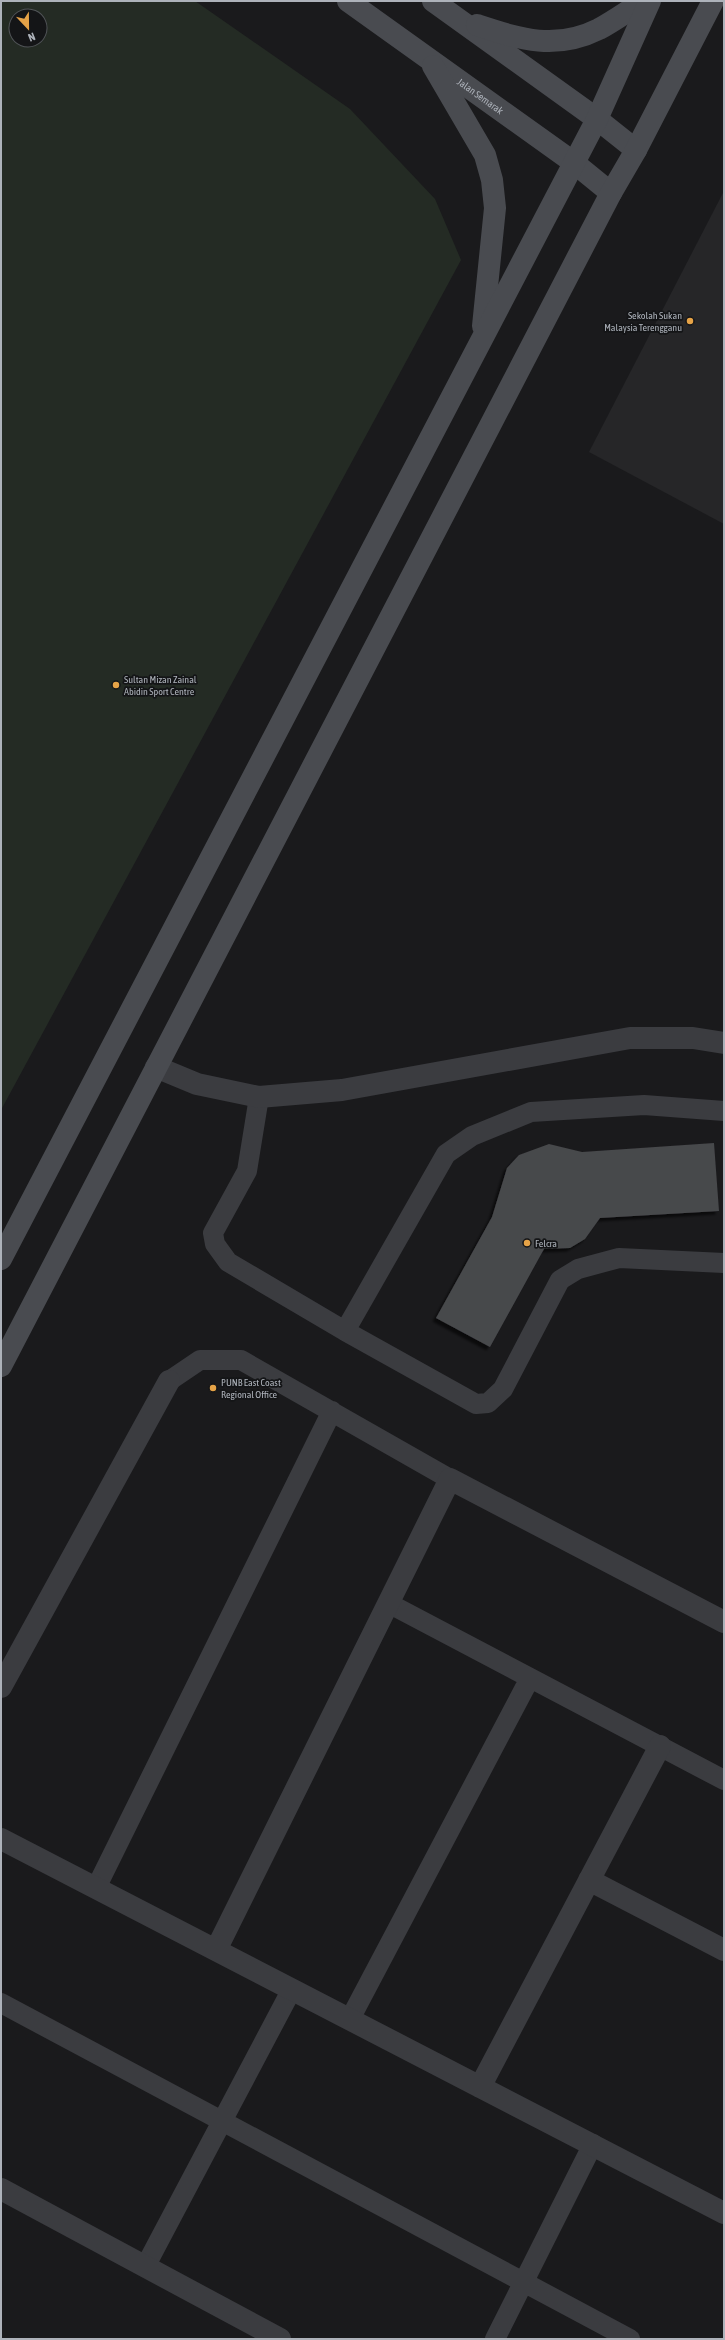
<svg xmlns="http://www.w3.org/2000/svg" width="725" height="2340" viewBox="0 0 725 2340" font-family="'Asap Condensed',sans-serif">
<defs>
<filter id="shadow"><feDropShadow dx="-3.5" dy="3.5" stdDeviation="1" flood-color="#0009"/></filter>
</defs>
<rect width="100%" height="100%" fill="#1a1a1c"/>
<path fill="#262628" d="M724 191V524L589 452Z"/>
<path fill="#242b24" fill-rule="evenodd" d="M1 1H195L350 109 435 199 461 260 1 1110ZM16 16H40V40H16Z"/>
<path fill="#47484b" filter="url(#shadow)" d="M714 1143 719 1211 600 1218 585 1239 570 1248 544 1249 490 1347 436 1318 492 1217 507 1168 519 1155 549 1144 582 1152Z"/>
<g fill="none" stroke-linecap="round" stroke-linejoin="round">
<path stroke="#3b3c40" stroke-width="20" d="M259 1097 247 1171 213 1233 215 1244 228 1262 345 1331 476 1404 488 1403 503 1389 560 1280 578 1269 619 1258 724 1263
M345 1331 446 1154 472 1136 531 1112 644 1105 724 1111
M169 1381 200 1360H241L450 1479
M388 1603 724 1780
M96 1888 332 1411
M1 2003 630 2339
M350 2019 530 1678
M145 2267 292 1989
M495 2339 593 2144"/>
<path stroke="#3b3c40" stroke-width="22" d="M156 1067 197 1084 259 1097 342 1090 630 1038H693L724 1043
M1 1687 169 1381
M1 1839 724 2213
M589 1880 724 1950
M216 1950 450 1479 724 1622
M480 2087 660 1746
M1 2189 280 2339"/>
<g stroke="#494b50" stroke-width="22">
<path id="s1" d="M348 1 573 162 611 193"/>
<path d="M433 1 597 119 636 150"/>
<path d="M477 25C520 39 555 51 599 29 614 21 629 10 644 1"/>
<path d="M433 66 485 155 492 180 495 208 483 326"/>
<path d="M1 1259 597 119 650 1"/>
<path d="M1 1366 611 193 636 150 713 1"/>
</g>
</g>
<g fill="#e6a347" stroke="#141517" stroke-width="1.5">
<circle cx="690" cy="321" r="4"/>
<circle cx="116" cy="685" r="4"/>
<circle cx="527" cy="1243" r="4"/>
<circle cx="213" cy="1388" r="4"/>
</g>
<g text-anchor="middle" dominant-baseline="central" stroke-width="3.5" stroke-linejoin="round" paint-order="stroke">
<g font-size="10" fill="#adb2ba" stroke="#141517">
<text stroke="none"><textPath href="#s1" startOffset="163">Jalan Semarak</textPath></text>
</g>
<g font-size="10" fill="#adb2ba" stroke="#141517" text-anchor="start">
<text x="682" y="315" text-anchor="end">Sekolah Sukan<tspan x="682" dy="12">Malaysia Terengganu</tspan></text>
<text x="124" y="679">Sultan Mizan Zainal<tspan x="124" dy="12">Abidin Sport Centre</tspan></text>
<text x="535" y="1243">Felcra</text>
<text x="221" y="1382">PUNB East Coast<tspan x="221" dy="12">Regional Office</tspan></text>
</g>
</g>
<rect width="725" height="2340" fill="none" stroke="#adb2ba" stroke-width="4"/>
<g transform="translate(28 28) rotate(158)"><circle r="19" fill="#141517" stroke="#515458"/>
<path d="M0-3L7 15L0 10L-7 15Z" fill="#e6a347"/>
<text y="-6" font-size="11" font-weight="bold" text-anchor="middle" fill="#adb2ba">N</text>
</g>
</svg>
